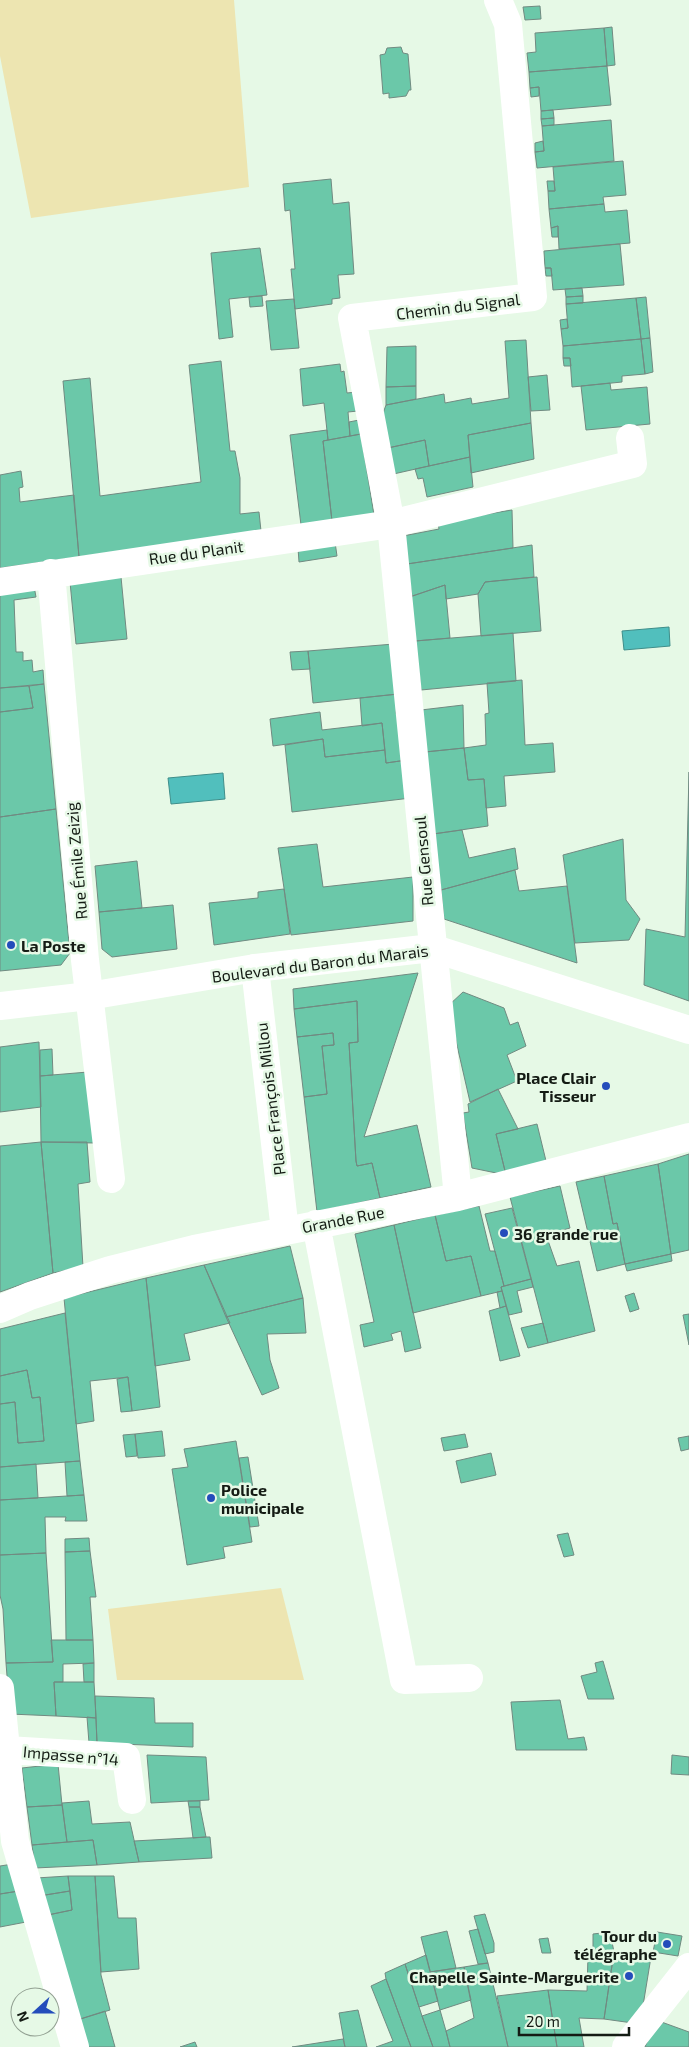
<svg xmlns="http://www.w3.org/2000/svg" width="689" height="2047" viewBox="0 0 689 2047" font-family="'Exo 2',sans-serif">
<rect width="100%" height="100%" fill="#e6f9e6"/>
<path fill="#ede5b1" d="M0 0H234L249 187 31 218 0 56Z
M281 1588 304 1680H117L108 1609Z"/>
<path fill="#51bfbd" stroke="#3f8e8a" d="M669 627 670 646 624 650 622 631Z
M223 773 225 799 171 804 168 778Z"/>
<path fill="#6bc8a9" stroke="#718a81" d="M540 6 541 19 525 20 523 7Z
M612 27 615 65 607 66 604 28Z
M604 28 607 66 529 72 527 53 536 52 535 33Z
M401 47 403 53 408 54 411 90H409L406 96 389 98V93L383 94 380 55 385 54 387 48Z
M607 66 611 105 541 111 539 87 530 88 529 72Z
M539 87V96L531 97 530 88Z
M553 110 554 118 541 119V111Z
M554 118V125L542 126 541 119Z
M611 120 614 161 537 168 535 152 544 151 542 126Z
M543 141 544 151 535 152V143Z
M623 161 626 195 603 197 604 204 549 209 548 191H555L553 167Z
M331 179 333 204 349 202 354 274 338 275 340 298 332 299V304L295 309 291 269H295L290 210 285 211 283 184Z
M547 181H554L555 191H548Z
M604 204 605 212 627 210 630 243 559 249 558 226 551 228 549 209Z
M558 226V237H552L551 228Z
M620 244 624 285 553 290 551 268H545L544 251Z
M260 248 267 295 229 299 233 337 219 339 211 253Z
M545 268H551L552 276H546Z
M582 288 583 296 566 297 565 289Z
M262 296 263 306 250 307 249 297Z
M583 296V303L566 304V297Z
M646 297 650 338 641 339 636 298Z
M636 298 641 339 563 346 561 329 568 328 566 304Z
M294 299 299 348 271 350 266 301Z
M567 319 568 328 561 329 560 320Z
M650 338 653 372 645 374 641 339Z
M641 339 645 374 622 376V382L572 387 570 358H563V346Z
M526 340 531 423 468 435 470 457 429 466 425 440 383 449 378 427 386 405 444 394 445 403 471 398 472 404 509 398 505 341Z
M416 346V386L386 387 387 347Z
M563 358H570L571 366H564Z
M221 361 230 451H235L240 478V514L259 512 261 531 79 557 63 381 90 378 100 496 201 482 189 365Z
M340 364 341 372 344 371 347 393 356 392 358 411 348 412 350 436 328 440 324 403 303 406 300 369Z
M547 375 550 410 531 411 528 377Z
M610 383 611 390 647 387 650 424 586 430 581 386Z
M416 386V399L386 405V387Z
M359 420 361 434 350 436 349 422Z
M531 423 534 459 471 473 468 435Z
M327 430 328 440 323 441 332 521 301 525 290 435Z
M361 434 374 515 332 521 323 441Z
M425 440 429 466 389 475 383 449Z
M470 457 473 487 427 497 423 478 418 479 415 469Z
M21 471 23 487 19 488 20 502 74 495 79 557 0 568V475Z
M512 510 513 548 407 564 403 536 439 529 438 522Z
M335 542 337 556 299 562 298 548Z
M532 545 534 577 485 582 478 594 446 599 445 585 412 596 407 564Z
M121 577 127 639 76 644 70 582Z
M537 577 541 631 481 636 478 594 485 582Z
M445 585 450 638 415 641 410 597Z
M34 586 36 597 14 600 16 652H23V661L32 660 33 672 43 670 44 684 0 688V591Z
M513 633 516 681 421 690 415 641Z
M394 644 398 694 313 703 308 651Z
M308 651 310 669 292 670 290 652Z
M522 680 525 745 553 743 555 772 504 776 506 806 486 808 484 779 468 780 464 748 486 745 485 714 489 713 487 683Z
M44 684 56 809 0 817V712L33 708 29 686Z
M29 686 33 708 0 712V688Z
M398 694 396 713 403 729 407 760 386 763 382 723 362 726 360 698Z
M463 705 464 748 425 752 421 710Z
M320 712 322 730 382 723 385 750 325 757 323 739 273 746 270 719Z
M323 739 325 757 385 750 386 763 407 760 411 798 292 812 285 745Z
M464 748 468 780 484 779 488 826 433 834 425 752Z
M689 772V1001L644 985 646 929 685 937Z
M56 809 70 953 61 965 0 971V817Z
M462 830 469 858 515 848 518 869 441 890 433 834Z
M623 839 626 900 640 919 629 940 575 943 563 855Z
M317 844 323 887 413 877V921L291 935 278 848Z
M137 861 142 908 99 912 95 866Z
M515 870 519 891 567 886 577 963 444 919 441 890Z
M284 889 290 934 214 945 209 903 258 898V892Z
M173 905 177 949 112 957 102 949 99 912Z
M418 973 364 1137 417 1125 431 1187 380 1198 372 1163 357 1166 356 1161 349 1043 358 1042 357 1001 294 1009 293 989Z
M463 992 504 1008 510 1025 518 1022 526 1046 507 1055 517 1081 470 1102 448 1006Z
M357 1001 358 1042 349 1043 356 1161 357 1166 372 1163 380 1198 317 1212 304 1097 327 1094 322 1046 334 1045 333 1033 297 1037 294 1009Z
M333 1033 334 1045 322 1046 327 1094 304 1097 297 1037Z
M39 1042 41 1107 0 1112V1047Z
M52 1049 53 1075 40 1076V1050Z
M88 1072 94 1143 41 1142 40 1076Z
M498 1089 518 1129 496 1134 506 1175 472 1168 463 1113 469 1112 468 1104Z
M537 1124 547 1165 506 1175 496 1134Z
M41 1142 53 1273 0 1292V1146Z
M41 1142H87L90 1182 78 1184 83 1267 53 1273Z
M689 1154V1250L671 1254 658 1164Z
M658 1164 671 1254 625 1264 617 1223 613 1224 604 1176Z
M604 1176 613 1224 617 1223 625 1264 597 1271 576 1182Z
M560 1186 570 1228 546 1235 557 1266 579 1261 595 1331 548 1343 510 1197Z
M479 1206 490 1251H495L504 1286 501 1287 502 1291 481 1296 471 1256 446 1261 435 1215Z
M512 1208 531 1279 504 1286 485 1214Z
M435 1215 446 1261 471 1256 481 1296 413 1313 394 1225Z
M394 1225 421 1348 405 1352 401 1331 391 1334 393 1340 364 1347 360 1325 374 1322 355 1234Z
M290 1246 303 1298 226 1317 204 1265Z
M671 1254 672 1261 627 1271 625 1264Z
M204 1265 230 1323 184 1334 190 1360 155 1366 146 1278Z
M146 1278 160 1407 132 1411 128 1377 90 1381 94 1421 76 1424 64 1298Z
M531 1279 533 1287 517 1291 522 1312 509 1315 501 1287Z
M502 1291 506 1306 500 1308 497 1292Z
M634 1293 639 1309 630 1312 625 1296Z
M303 1298 306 1333 267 1334 270 1360 279 1388 262 1395 226 1317Z
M506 1306 520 1356 500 1361 489 1311Z
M65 1313 80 1461 0 1467V1404L15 1402 18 1443 44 1441 40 1397 32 1398 27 1370 0 1376V1329Z
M689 1314V1345L683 1315Z
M543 1323 548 1343 528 1348 521 1328Z
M27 1370 32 1398 40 1397 44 1441 18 1443 15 1402 0 1404V1376Z
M128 1377 132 1411 121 1412 117 1379Z
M162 1431 165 1456 138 1458 135 1434Z
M135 1434 137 1456 126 1457 123 1435Z
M465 1434 468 1447 444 1451 441 1438Z
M689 1436V1449L681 1451 678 1438Z
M236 1441 252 1542 223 1547 225 1558 187 1565 172 1469 188 1467 184 1449Z
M491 1453 496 1475 461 1483 456 1461Z
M248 1457 259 1526 250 1527 239 1458Z
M80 1461 84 1495 67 1496 65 1462Z
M36 1464 38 1498 0 1500V1467Z
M84 1495 87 1521H65L66 1517H45L46 1553 0 1555V1500Z
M568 1533 574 1555 564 1557 557 1535Z
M89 1538 90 1551 65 1552V1539Z
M90 1551 96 1597H90L93 1640H66L65 1552Z
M46 1553 53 1662 6 1663 3 1609 0 1595V1555Z
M51 1640H93L94 1663 63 1664V1682H54L56 1716 10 1714 6 1663 53 1662Z
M603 1661 614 1699H588L581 1676 597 1672 595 1663Z
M94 1663V1682H84L83 1664Z
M54 1682H94L96 1718 56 1716Z
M95 1696 154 1698 155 1723H193V1747L97 1743Z
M560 1700 568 1739 584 1737 587 1750H516L511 1702Z
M87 1717 96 1718 97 1743H89Z
M147 1755 206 1757 209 1800 151 1803Z
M672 1755 689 1757V1775L671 1774Z
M58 1764 62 1805 27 1807 22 1768Z
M89 1801 92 1824 130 1822 139 1862 97 1865 93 1840 67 1842 62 1803Z
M188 1801H200V1807H189Z
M62 1805 67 1842 32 1845 27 1807Z
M189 1807H200L206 1837 193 1838Z
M206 1837H210L212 1858 139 1862 134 1841Z
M93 1840 97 1865 35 1868 32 1845Z
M13 1864 19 1891 0 1894V1866Z
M68 1876H95L101 1975 110 2010 74 2021 43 1916 72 1910Z
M68 1876 70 1891 39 1896 36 1878Z
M95 1876H114L118 1918H136L139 1969 101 1972Z
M19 1891 26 1922 0 1927V1894Z
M70 1891 72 1910 43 1916 39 1896Z
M485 1914 494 1943V1952L485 1954 474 1916Z
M478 1929 488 1963 478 1964 469 1931Z
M447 1931 456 1968 430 1972 421 1937Z
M610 1932 614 1952 604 2019 579 2018 584 2047H557L548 1990 587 1991 588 1955 593 1956V1934Z
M657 1932 682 1936 678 1956 653 1952Z
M548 1938 551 1953H542L539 1939Z
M614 1952 651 1957 640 2024 604 2019Z
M426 1955 438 2001 419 2007 405 1964Z
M488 1963 508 2047H450L446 2031 474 2018 464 1967Z
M405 1964 422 2016 433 2047H411L386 1979 385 1973Z
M464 1967 471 2000 440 2010 430 1972Z
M386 1979 411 2047H376L393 2041 371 1986Z
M548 1990 557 2047H508L497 1996Z
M358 2010 367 2047H345L339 2013Z
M440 2010 446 2031 450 2047H433L422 2016Z
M105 2011 115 2047H82L74 2021Z
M656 2020 689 2032V2047H645Z
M343 2039 345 2047H292Z
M195 2042 197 2047H180Z"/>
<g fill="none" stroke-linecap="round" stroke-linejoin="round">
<path stroke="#fff" stroke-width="28" d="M51 573 85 960 111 1179
M0 582 391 524 633 464 630 438
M255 968 285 1231
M458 1197 391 524 352 318 533 297 508 24 498 0
M316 1224 404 1680 469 1678
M0 1309 30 1296 110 1270 194 1249 458 1197 689 1137
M0 1688 15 1841 75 2047
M6 1750 126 1757 132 1800
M626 2047 689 1967"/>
<path stroke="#fff" stroke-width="28" d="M0 1006 89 996 255 968 432 948 689 1030"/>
</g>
<g fill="#244dbb" stroke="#e6f9e6" stroke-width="2">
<circle cx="11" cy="945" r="5"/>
<circle cx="606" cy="1086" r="5"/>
<circle cx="504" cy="1233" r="5"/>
<circle cx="211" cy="1498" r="5"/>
<circle cx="667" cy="1944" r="5"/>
<circle cx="629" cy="1976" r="5"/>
</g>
<g text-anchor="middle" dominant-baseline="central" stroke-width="5" stroke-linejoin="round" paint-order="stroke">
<g font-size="16" fill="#141b14" stroke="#e6f9e6">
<text transform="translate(458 306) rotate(-7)">Chemin du Signal</text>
<text transform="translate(196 552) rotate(-8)">Rue du Planit</text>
<text transform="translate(76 861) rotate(-95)">Rue Émile Zeizig</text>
<text transform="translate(423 861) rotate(-95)">Rue Gensoul</text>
<text transform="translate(320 963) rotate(-7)">Boulevard du Baron du Marais</text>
<text transform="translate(270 1099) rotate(-97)">Place François Millou</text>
<text transform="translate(343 1219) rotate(-11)">Grande Rue</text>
<text transform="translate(71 1755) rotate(5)">Impasse n°14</text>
</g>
<g font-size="16" font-weight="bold" fill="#141b14" stroke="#e6f9e6" text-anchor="start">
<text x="21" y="945">La Poste</text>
<text x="596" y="1077" text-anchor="end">Place Clair<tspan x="596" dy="18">Tisseur</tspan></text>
<text x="514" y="1233">36 grande rue</text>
<text x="221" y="1489">Police<tspan x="221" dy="18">municipale</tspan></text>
<text x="657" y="1935" text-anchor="end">Tour du<tspan x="657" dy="18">télégraphe</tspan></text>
<text x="619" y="1976" text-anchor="end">Chapelle Sainte-Marguerite</text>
</g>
</g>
<g transform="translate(35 2012) rotate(249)"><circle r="24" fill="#e6f9e6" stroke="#92a092"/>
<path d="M0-4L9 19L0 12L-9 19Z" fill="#244dbb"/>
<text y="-8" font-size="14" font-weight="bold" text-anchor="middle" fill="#141b14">N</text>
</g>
<path d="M519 2027v8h110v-8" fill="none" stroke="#141b14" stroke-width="2.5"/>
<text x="526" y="2027" font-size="15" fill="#141b14" stroke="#e6f9e6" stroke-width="4" paint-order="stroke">20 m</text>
</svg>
